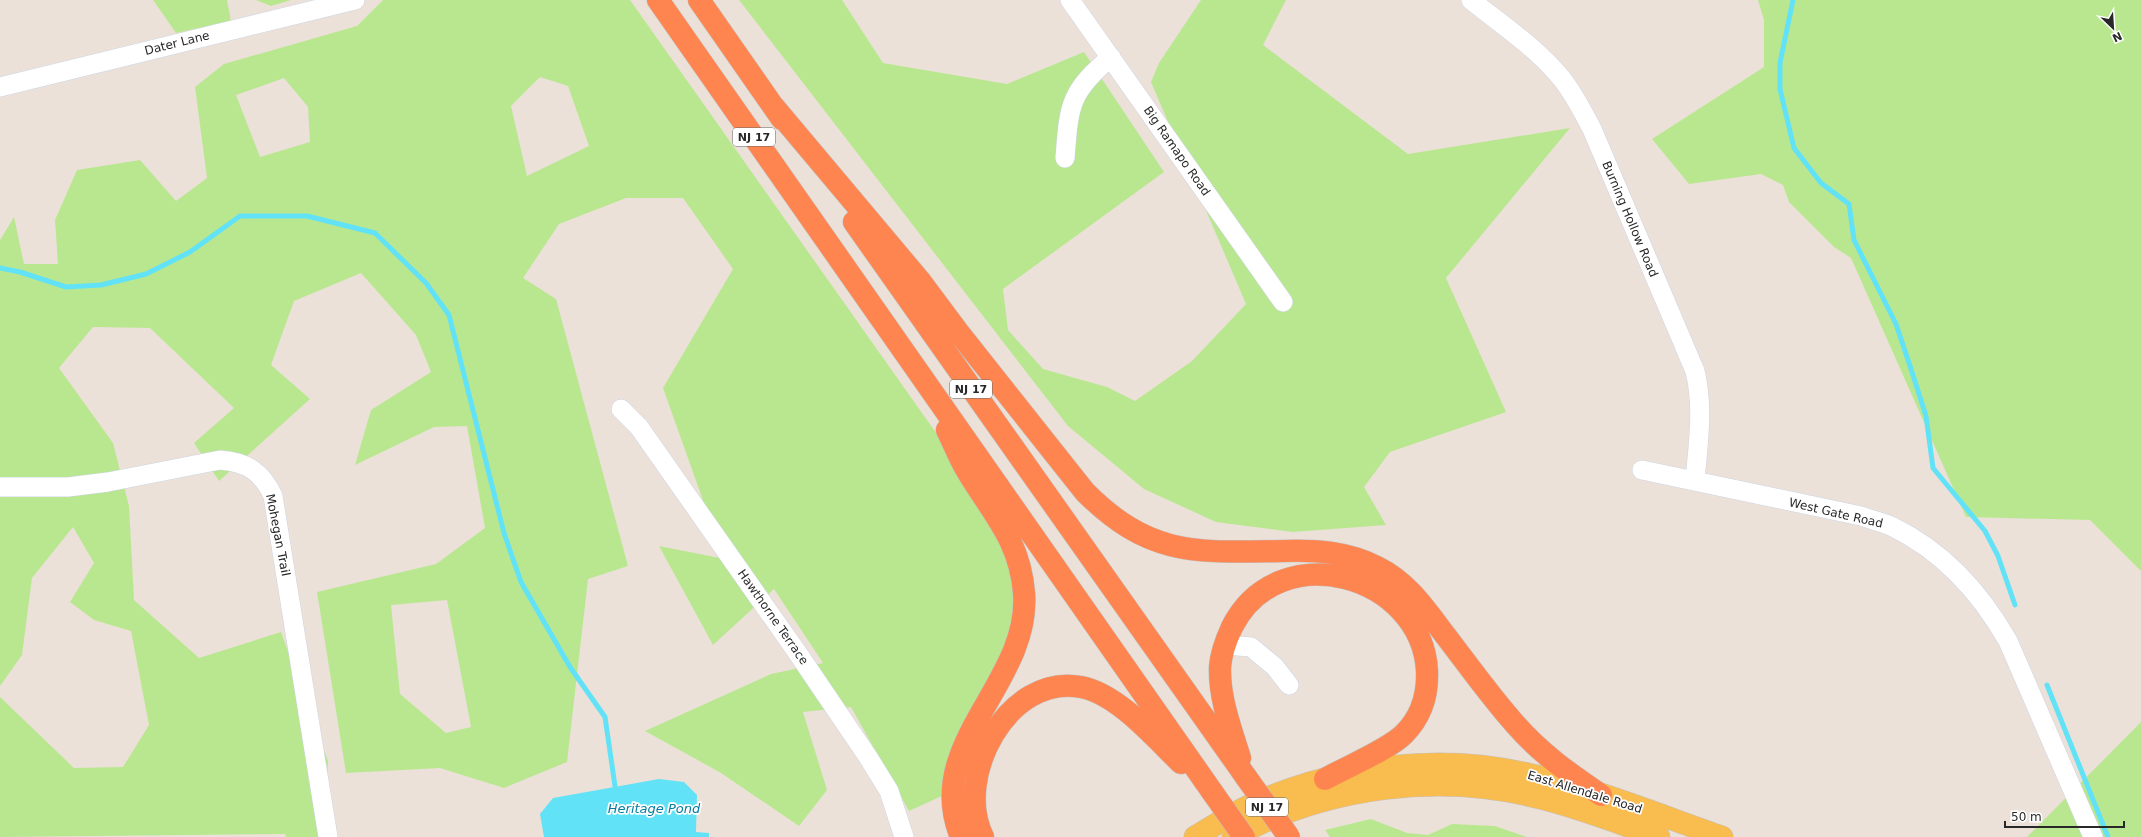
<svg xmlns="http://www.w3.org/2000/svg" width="2141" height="837" viewBox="0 0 2141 837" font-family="'DejaVu Sans',sans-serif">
<rect width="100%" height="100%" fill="#ece1d8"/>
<path fill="#b9e790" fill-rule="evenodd" d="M153 0H227L231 21 176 33Z
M256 0H291L271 6Z
M383 0H630L980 495 1028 603 955 790 909 811 851 707 803 712 827 790 799 826 721 773 645 731 771 674 823 663 774 589 713 645 659 546 745 563 705 506 663 388 733 269 683 198H626L559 224 523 278 556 299 628 566 588 579 567 762 504 788 440 768 346 773 317 592 436 564 485 528 467 426 434 427 355 465 371 410 431 372 416 335 361 273 294 301 271 365 310 399 219 481 194 443 234 408 150 328 93 327 59 368 113 443 129 506 134 600 199 658 281 632 328 761 325 837H286L285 834 0 837V697L74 768 123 767 149 725 131 631 94 620 70 602 94 563 73 527 32 578 22 655 0 686V240L14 217 24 264H58L55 220 77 170 140 160 176 201 207 178 195 87 224 64 357 26ZM540 77 568 86 589 146 527 176 511 106ZM284 78 308 107 310 142 260 157 236 95ZM447 600 471 727 446 733 400 694 391 605Z
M739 0H842L883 63 1007 84 1084 52 1164 172 1003 289 1008 330 1043 369 1107 387 1135 401 1192 361 1246 304 1151 82 1159 63 1201 0H1286L1263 45 1408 154 1570 128 1446 278 1506 412 1390 452 1364 487 1386 525 1293 532 1216 522 1144 489 1068 426Z
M1758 0H2141V571L2090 520 1966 517 1851 258 1834 247 1789 202 1783 185 1761 174 1689 184 1652 139 1764 67V20Z
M2141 722V837H2027Z
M1371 819 1407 833 1428 835 1452 824 1495 826 1527 837H1330L1325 830Z"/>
<path fill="#62e2f6" d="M659 779 684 782 697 795 696 832 709 833V837H544L540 814 553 798Z"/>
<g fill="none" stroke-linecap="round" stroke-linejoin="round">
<path stroke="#62e2f6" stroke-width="5" d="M1793 0 1780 63V89L1794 148 1821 183 1849 204 1854 240 1896 324 1911 369 1926 416 1933 468 1985 531 1998 556 2015 605
M0 268 20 272 66 287 101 285 146 274 190 252 240 216H307L375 233 426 283 449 315 504 533 521 582 570 667 605 717 616 793
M2047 685 2108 837"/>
<defs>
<path id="minor" d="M1070 0 1283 302
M1471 0C1502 25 1537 48 1562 79 1574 94 1583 112 1592 129L1695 371C1704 408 1698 444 1695 481
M0 87 355 0
M1065 158C1069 106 1069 92 1111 57
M621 409 639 427 799 655 868 757 889 791 904 837
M1642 470 1861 516C1871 520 1883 522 1893 527 1944 552 1980 592 2008 641L2093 837
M0 487H68L108 482 220 460C247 462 262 472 273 496L328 837
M1225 645 1251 647 1275 667 1289 685"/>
<path id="major" d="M1195 837C1218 823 1241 808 1267 798 1346 766 1438 754 1523 773 1591 787 1656 814 1722 837
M1233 837C1327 786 1441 771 1544 799 1583 809 1621 824 1659 837"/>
<path id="highway" d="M658 0 1213 793
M699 0 782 119
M774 107 921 282 959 333 1085 492C1151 558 1198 552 1284 551 1317 550 1347 552 1377 567 1406 581 1424 607 1442 631 1466 662 1489 695 1515 724 1540 753 1570 774 1601 795
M854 222 1246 777
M947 430C954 444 959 458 967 471 992 513 1020 540 1024 593 1031 683 922 744 961 837
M1240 758C1231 729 1219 698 1220 667 1221 653 1226 640 1232 627 1279 534 1422 575 1427 671 1428 695 1421 717 1404 734 1388 750 1346 767 1325 779
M983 837C953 777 1008 673 1081 687 1118 694 1155 738 1181 763"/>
</defs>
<use href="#minor" stroke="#cdd4e2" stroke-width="20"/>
<use href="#major" stroke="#c3c3c3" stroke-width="23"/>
<use href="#highway" stroke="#c3c3c3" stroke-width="23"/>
<use href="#minor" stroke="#fff" stroke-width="19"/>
<use href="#major" stroke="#f9bc4f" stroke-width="22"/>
<use href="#highway" stroke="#ff8550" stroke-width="22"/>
<defs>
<path id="highway-bridge" d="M1246 777 1289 837
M1213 793 1244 837"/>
</defs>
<use href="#highway-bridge" stroke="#c3c3c3" stroke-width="23" stroke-linecap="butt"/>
<use href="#highway-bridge" stroke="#ff8550" stroke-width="22"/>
</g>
<g text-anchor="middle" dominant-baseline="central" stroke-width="3.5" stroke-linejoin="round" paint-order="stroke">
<g fill="#fff" stroke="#686868" stroke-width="1">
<rect x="733" y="128" width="42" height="18" rx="3"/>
<rect x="950" y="380" width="42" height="18" rx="3"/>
<rect x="1246" y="798" width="42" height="18" rx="3"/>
</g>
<g font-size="11" font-weight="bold" fill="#282828">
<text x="754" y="137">NJ 17</text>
<text x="971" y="389">NJ 17</text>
<text x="1267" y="807">NJ 17</text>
</g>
<g font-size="12" fill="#282828" stroke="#fff">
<text transform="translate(177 43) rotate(-14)">Dater Lane</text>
<text transform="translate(1177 151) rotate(55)">Big Ramapo Road</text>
<text transform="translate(1630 219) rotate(67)">Burning Hollow Road</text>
<text transform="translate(1836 513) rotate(13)">West Gate Road</text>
<text transform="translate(278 535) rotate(79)">Mohegan Trail</text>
<text transform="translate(773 617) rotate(55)">Hawthorne Terrace</text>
<text transform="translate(1585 792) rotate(17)">East Allendale Road</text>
</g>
<g font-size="13" font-style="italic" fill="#047e9f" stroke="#fff">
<text x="654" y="808">Heritage Pond</text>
</g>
</g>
<g transform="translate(2113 28) rotate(155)" stroke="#ffffff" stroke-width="3" paint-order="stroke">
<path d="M0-3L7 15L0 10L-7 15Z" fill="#282828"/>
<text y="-6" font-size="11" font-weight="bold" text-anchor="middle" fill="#282828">N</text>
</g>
<path d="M2005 821v6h119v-6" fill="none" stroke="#282828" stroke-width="2"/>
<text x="2011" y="821" font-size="12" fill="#282828" stroke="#ffffff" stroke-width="3" paint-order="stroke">50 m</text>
</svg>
